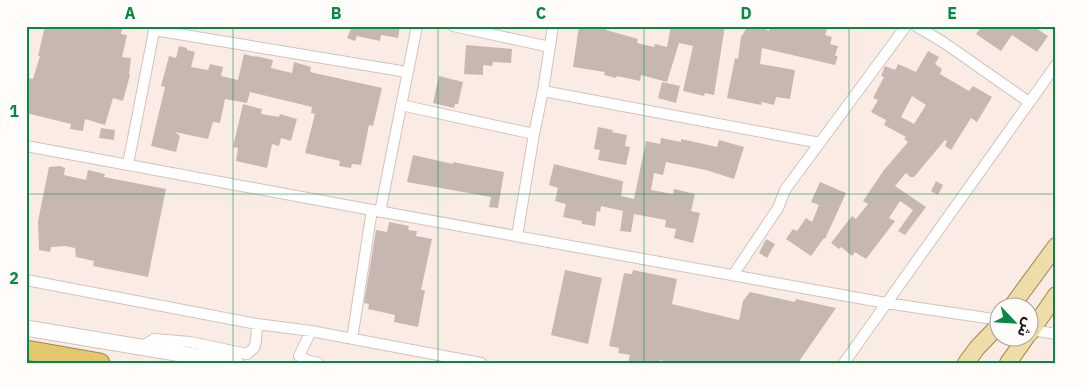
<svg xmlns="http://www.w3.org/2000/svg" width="1082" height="389" viewBox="0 0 1082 389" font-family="'IBM Plex Sans','Noto Sans Arabic',sans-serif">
<rect width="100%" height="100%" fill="#faece5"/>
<path fill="#c6b8b1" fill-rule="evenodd" d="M45 26H123L121 34 127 35 122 57 131 58 129 74 130 75 123 101 113 98 105 125 85 119 83 131 70 129 71 124 26 113V90L29 78 33 79 40 56H38Z
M352 26H400L398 38 381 35 380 41 357 36 355 41 347 38Z
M579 26H607L606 30 638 39 637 43 654 47 655 44 667 47 671 26H725L714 95 705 93 704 96 683 91 693 46 679 43 667 82 641 75 640 81 617 76 616 78 604 75 605 72 573 67Z
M748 26H760L769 31 770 26H828L825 35 832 37 830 44 838 46 835 56H838L835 65 762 48 760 64 795 70 790 99 776 97 774 105 762 102 761 105 727 98 735 58 738 59 741 37Z
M982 26H1033L1048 36 1037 52 1012 35 1001 51 976 34Z
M466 45 512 49 511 63 493 62 492 66 483 65V75L464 74Z
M179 46 187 48V50L195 52 191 67 208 70 210 64 223 67 221 76 238 80 244 54 255 57V56L273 60 271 68 292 73 294 62 311 67 310 72 382 88 373 126 369 125 361 165 352 164 351 168 339 166 340 161 305 153 315 114 311 113 312 107 250 92 247 103 225 99 220 123 213 122 208 139 175 132 180 136 176 152 151 146 165 87 161 86 169 56 176 58Z
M928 51 939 57 935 64 942 69 940 74 969 91 973 86 992 97 977 122 971 118 951 150 945 146 947 141 945 140 914 177H910L906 173 895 186 926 207 905 235 898 231 913 210 900 201 889 218 895 221 866 259 855 252 852 256 841 247 839 249 831 243 852 216 856 219 868 204 863 201 884 170 908 142 904 139 906 137 884 125 886 120 871 112 878 100 873 98 884 77 881 76 885 66 895 70 898 64 916 72ZM912 96 926 105 914 124 901 117Z
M439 76 463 82 458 104H455L454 108 433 103Z
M662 82 680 86 676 103 658 98Z
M243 104 262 109 261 114 279 117 280 114 297 119 291 141 281 138 279 146 272 144 267 168 236 161 238 148 233 147Z
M598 127 613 130 612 132 627 135 625 146 630 147 626 165 598 160 600 150 594 149Z
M101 128 115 130 114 140 99 138Z
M661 138 681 142V139L717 147 719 140 744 147 734 179 706 170 666 162 663 175 654 173 651 190 673 194 674 189 695 194 691 211 700 213 693 243 674 238 676 229 665 227 666 220 634 214 631 232 620 231 623 211 601 206 600 212 597 211 595 226 582 224V221L563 217 566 204 555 201 558 188 549 185 554 164 622 181 623 182 621 196 634 199 646 141 660 144Z
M413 155 453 164V162L504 172 498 208 489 207 491 197 407 182Z
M60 166 65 168 64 175 86 180 88 170 105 174 104 177 166 189 148 277 93 266 94 261 76 257 75 248 65 246 51 247 50 252 39 250 38 221 49 167Z
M936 181 943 185 938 195 931 191Z
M820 182 846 193 825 239 824 238 811 256 786 239 793 229 797 231 806 218 812 222 819 205 811 202Z
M389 222 409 226 408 230 417 231 416 236 432 239 421 290H425L418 327 394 322 395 315 368 309 369 304 364 303 376 230 387 232Z
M766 239 775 244 767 258 759 253Z
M565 270 602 278 588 344 551 335Z
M633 270 677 279 672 304 739 320 743 301 750 292 795 302 796 299 836 308 798 363H670L660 360 659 363H628L630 355 618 353 619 348 609 346 624 273 632 274Z"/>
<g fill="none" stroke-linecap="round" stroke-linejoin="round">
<defs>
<path id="minor" d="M453 26 550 47
M916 26 943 42 1029 102
M154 30 407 72
M543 91 820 143
M401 105 534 134
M26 146 372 210 886 303 1000 320
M128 164 155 26
M380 212 417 26
M517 236 534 134 543 91 553 26
M733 275 778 208 785 190 906 26
M26 280 257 324 311 331 481 363
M1032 330 1056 334
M311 331 299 356 309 361 318 363
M352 339 372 210
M141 347 154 339 190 342 247 354 254 348 256 341 257 324
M844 363 1056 65"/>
<path id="secondary" d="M26 328 236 363"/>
<path id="primary" d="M1012 306 1056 246
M1030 333 1056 295
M966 363 977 348 1000 324
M1008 363 1027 336"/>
<path id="motorway" d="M26 350 100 363"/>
</defs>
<use href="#minor" stroke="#d1c3bc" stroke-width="12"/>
<use href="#secondary" stroke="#d1c3bc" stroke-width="17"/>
<use href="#primary" stroke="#9c884e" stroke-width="18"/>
<use href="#motorway" stroke="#9c884e" stroke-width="21"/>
<use href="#minor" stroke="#fff" stroke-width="10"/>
<use href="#secondary" stroke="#fff" stroke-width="15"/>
<use href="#primary" stroke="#eedda9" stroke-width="16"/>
<use href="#motorway" stroke="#e3c76f" stroke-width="19"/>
</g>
<path fill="none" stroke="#058945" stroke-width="1" stroke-opacity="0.55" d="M233 26V363M438 26V363M644 26V363M849 26V363M26 194H1056"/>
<rect width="1082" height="389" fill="none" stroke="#fffcfa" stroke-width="55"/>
<g transform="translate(1014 322) rotate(115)"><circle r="24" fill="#fffcfa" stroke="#a39f9d"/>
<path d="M0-4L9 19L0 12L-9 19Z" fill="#058945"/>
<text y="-8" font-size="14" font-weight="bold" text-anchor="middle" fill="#191412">ش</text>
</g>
<rect x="28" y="28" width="1026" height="334" fill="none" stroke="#058945" stroke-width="2"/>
<g font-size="16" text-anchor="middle" font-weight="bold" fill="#058945">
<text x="130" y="19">A</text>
<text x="336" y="19">B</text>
<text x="541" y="19">C</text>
<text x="746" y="19">D</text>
<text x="952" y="19">E</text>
<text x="14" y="117">1</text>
<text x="14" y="284">2</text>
</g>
</svg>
